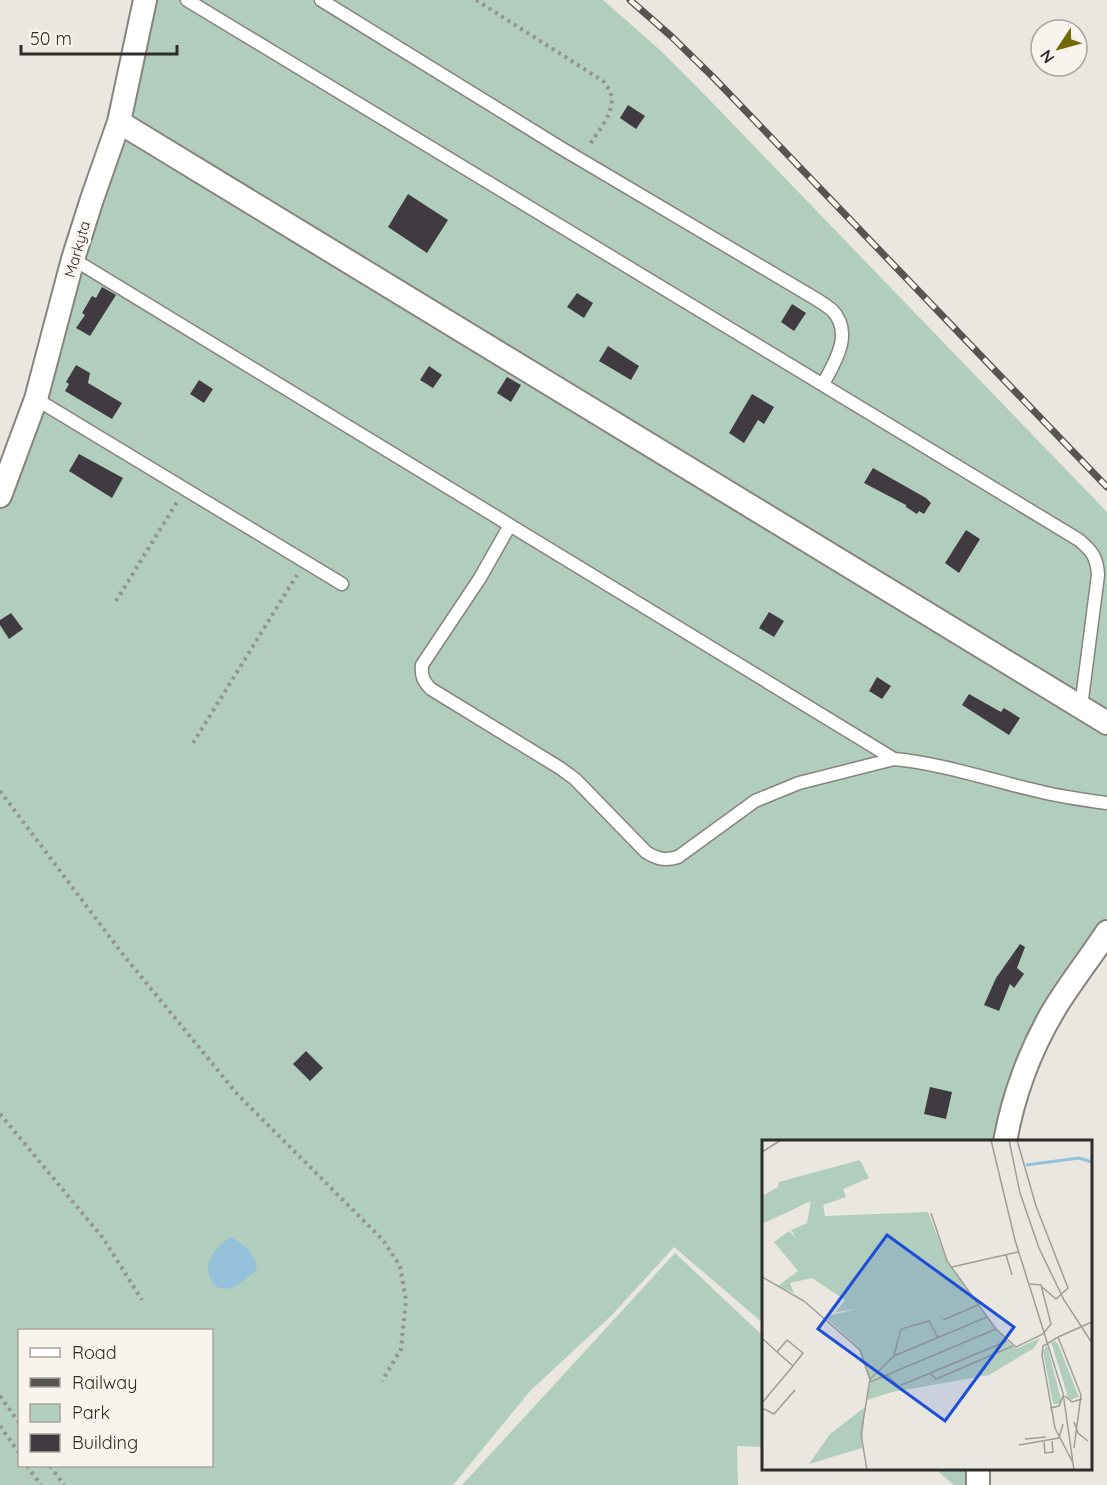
<svg xmlns="http://www.w3.org/2000/svg" width="1107" height="1485" viewBox="0 0 1107 1485" font-family="Quicksand,sans-serif">
<rect width="100%" height="100%" fill="#eae7e0"/>
<path fill="#b1cdbd" fill-rule="evenodd" d="M145 0H603L660 50 700 90 1107 512V932L1055 1009 1005 1141 764 1142 763 1323 674 1247 612 1315 530 1391 453 1485H0V496ZM20 1330H212V1466H20Z
M675 1253 763 1336V1447L737 1446 738 1485H462Z
M935 1469H978V1485H954Z"/>
<path fill="#96c1db" d="M231 1237C246 1246 255 1252 257 1270 247 1277 237 1289 224 1289 220 1289 215 1286 213 1283 200 1265 216 1246 231 1237Z"/>
<path fill="#403b40" d="M628 105 645 116 636 129 620 118Z
M408 194 448 220 427 253 388 227Z
M102 287 116 295 90 336 76 328 85 315 82 313 92 296 96 298Z
M577 293 593 303 584 318 567 307Z
M792 304 806 313 794 331 781 322Z
M608 346 639 366 631 380 599 361Z
M76 365 90 373 88 383 122 403 112 419 65 391 69 384 66 382Z
M429 366 442 375 433 388 420 380Z
M507 377 521 385 511 402 497 393Z
M199 380 213 389 204 403 190 394Z
M752 394 774 407 764 424 758 420 744 443 729 433Z
M79 454 123 478 112 498 69 471Z
M873 468 926 498 931 503 924 514 919 511 917 514 906 507V505L864 483Z
M966 530 980 539 959 573 945 563Z
M769 612 784 621 774 637 759 628Z
M11 613 23 629 9 639 0 625V620Z
M877 677 891 686 882 699 869 691Z
M969 694 1001 712 1004 708 1020 718 1009 735 962 705Z
M1020 944 1025 947 1017 968 1024 974 1014 988 1010 984 999 1011 984 1005 996 978Z
M306 1051 323 1068 310 1081 293 1064Z
M930 1087 952 1092 946 1119 924 1114Z"/>
<g fill="none" stroke-linecap="round" stroke-linejoin="round">
<defs>
<path id="service" d="M187 0 1079 540C1092 551 1097 557 1098 575L1081 707
M321 0 561 148 816 299C821 302 827 306 832 310 854 333 835 362 823 384
M73 259 894 759C945 764 989 780 1038 791 1061 797 1084 800 1107 803
M36 399 342 584
M510 525 480 578 422 665C421 676 423 681 431 689L560 768 575 779 646 852C657 859 665 861 678 857L755 801 799 783 894 759"/>
<path id="minor" d="M119 122 1107 723
M0 496 36 399 73 259 92 199 119 122 145 0
M1005 1142C1013 1096 1031 1048 1055 1008 1071 982 1090 958 1107 932
M978 1485V1468"/>
</defs>
<use href="#service" stroke="#87847d" stroke-width="15"/>
<use href="#minor" stroke="#87847d" stroke-width="26"/>
<path stroke="#95938e" stroke-width="4" stroke-dasharray="3 4.5" stroke-linecap="butt" d="M476 0 603 81C624 104 602 124 589 146
M116 601 177 502
M193 743 297 575
M0 791 121 952 238 1095 383 1240 400 1266 406 1300 401 1349 382 1381
M0 1114 103 1238 142 1300
M0 1396 20 1424
M0 1426 20 1454
M27 1466 41 1485
M50 1466 64 1485"/>
<use href="#service" stroke="#fff" stroke-width="12"/>
<use href="#minor" stroke="#fff" stroke-width="22"/>
<defs>
<path id="rail" d="M630 0 672 37 713 77 1107 487"/>
</defs>
<use href="#rail" stroke="#575552" stroke-width="7"/>
<use href="#rail" stroke="#f8f4ed" stroke-width="4.5" stroke-dasharray="14" stroke-linecap="butt"/>
</g>
<g text-anchor="middle" dominant-baseline="central" stroke-width="6" stroke-linejoin="round" paint-order="stroke">
<g font-size="15" fill="#2e2d2b" stroke="#f8f4ed">
<text transform="translate(77 249) rotate(-74)">Markyta</text>
</g>
</g>
<g transform="translate(762 1140)">
<rect width="330" height="330" fill="#eae7e0"/>
<path d="M98 20 107 38 81 49 84 57 61 65 63 76 166 72 185 121 242 198 254 209 278 198 272 208 227 235 130 252 105 260 108 243 96 207 63 177 94 169 74 172 83 160 50 138 28 143 32 153 16 146 36 131 12 102 27 91 35 99 29 90 45 83 49 61 0 84V56L16 47 17 42ZM293 201 296 204 317 257 307 260 289 202ZM285 205 299 259 297 264H291L281 211ZM103 267 100 308 47 324 68 294Z" fill="#b1cdbd"/>
<path fill="none" stroke="#96c1db" stroke-width="3" d="M264 25 317 18 330 22"/>
<path fill="none" stroke="#9f9d98" stroke-width="1.5" d="M229 0 253 100 301 253 312 330M247 0 258 53 277 108 302 160 330 203M255 0 274 66 306 148 294 159 280 147M0 12 19 0M169 73 185 121 234 189 254 207 281 194 289 184 279 145 267 144M244 115 250 135M190 127 256 112M0 137 42 161 98 210 108 239 99 294 105 330M181 180 216 165M296 197 330 182M1 199 15 212M132 215 139 189 167 181 176 198M168 233 174 239 251 206M125 235 137 246 245 201M108 239 132 216 225 177M108 242 234 189M303 256 310 262 320 259M0 263 31 226 41 213 25 200 15 212 31 226M0 268 12 274 33 250M288 268 297 266 301 256M312 282 316 293 326 301M263 299 284 297M282 302 283 313 291 312 290 301M257 305 297 298 301 284M311 323 293 288 280 215 281 206 296 197 319 255 312 308"/>
<path fill="#1d4ed8" fill-opacity="0.15" stroke="#1d4ed8" stroke-width="3" d="M125 95 252 187 183 281 56 189Z"/>
<rect width="330" height="330" fill="none" stroke="#2e2d2b" stroke-width="3"/>
</g>
<rect x="18" y="1329" width="195" height="138" fill="#f8f4ed" stroke="#a7a49f" stroke-width="1.5"/>
<rect x="30" y="1348" width="30" height="9" fill="#ffffff" stroke="#a7a49f" stroke-width="1.5"/>
<text x="72" y="1359" font-size="18" fill="#2e2d2b">Road</text>
<rect x="30" y="1378" width="30" height="9" fill="#575552" stroke="#a7a49f" stroke-width="1.5"/>
<text x="72" y="1389" font-size="18" fill="#2e2d2b">Railway</text>
<rect x="30" y="1404" width="30" height="18" fill="#b1cdbd" stroke="#a7a49f" stroke-width="1.5"/>
<text x="72" y="1419" font-size="18" fill="#2e2d2b">Park</text>
<rect x="30" y="1434" width="30" height="18" fill="#403b40" stroke="#a7a49f" stroke-width="1.5"/>
<text x="72" y="1449" font-size="18" fill="#2e2d2b">Building</text>
<g transform="translate(1059 48) rotate(234)"><circle r="28" fill="#f8f4ed" stroke="#a7a49f" stroke-width="1.5"/>
<path d="M0-4.5L10 22L0 15L-10 22Z" fill="#716b05"/>
<text y="-9" font-size="16" font-weight="bold" text-anchor="middle" fill="#2e2d2b">N</text>
</g>
<path d="M21 45v9h156v-9" fill="none" stroke="#2e2d2b" stroke-width="3"/>
<text x="30" y="45" font-size="18" fill="#2e2d2b" stroke="#f8f4ed" stroke-width="4.5" paint-order="stroke">50 m</text>
</svg>
